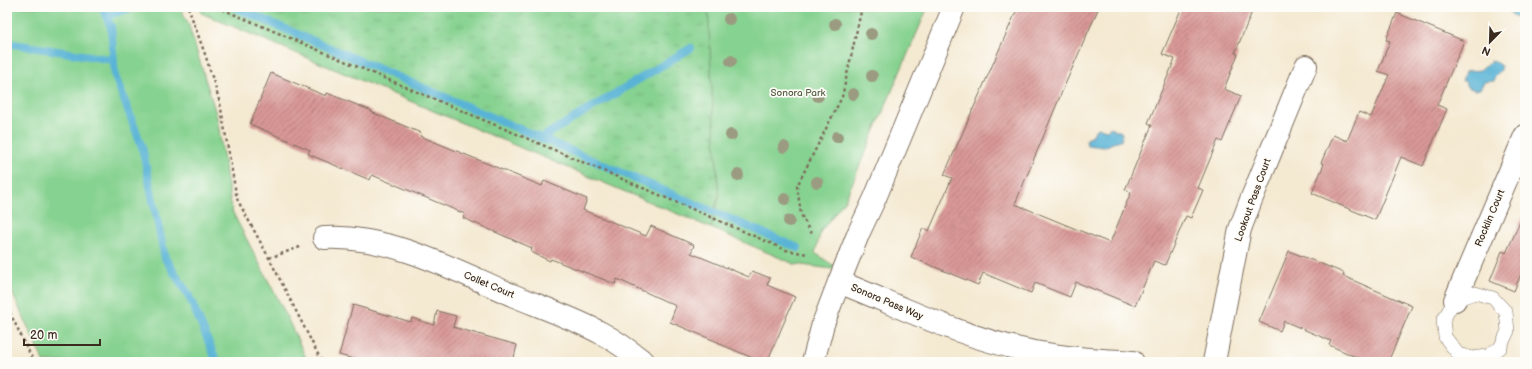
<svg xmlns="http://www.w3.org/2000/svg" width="1532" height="369" viewBox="0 0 1532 369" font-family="'Balsamiq Sans',sans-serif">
<defs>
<pattern id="grass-tufts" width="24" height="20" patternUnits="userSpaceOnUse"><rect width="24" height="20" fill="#86d290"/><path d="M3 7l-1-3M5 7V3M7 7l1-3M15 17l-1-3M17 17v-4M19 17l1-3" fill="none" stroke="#75b47c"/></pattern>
<pattern id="building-hatch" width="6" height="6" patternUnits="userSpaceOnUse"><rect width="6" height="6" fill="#d89896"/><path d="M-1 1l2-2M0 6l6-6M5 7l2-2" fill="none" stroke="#b07c7a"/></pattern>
</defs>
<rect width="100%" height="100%" fill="#fdfcf7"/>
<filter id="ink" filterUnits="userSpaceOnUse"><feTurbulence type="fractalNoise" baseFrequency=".025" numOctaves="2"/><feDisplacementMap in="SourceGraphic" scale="8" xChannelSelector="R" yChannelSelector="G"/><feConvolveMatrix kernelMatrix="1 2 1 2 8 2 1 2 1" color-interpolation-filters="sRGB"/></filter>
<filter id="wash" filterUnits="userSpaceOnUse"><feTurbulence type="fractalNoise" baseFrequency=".012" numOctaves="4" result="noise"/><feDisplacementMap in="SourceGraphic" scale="16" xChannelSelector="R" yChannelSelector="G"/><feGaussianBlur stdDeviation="0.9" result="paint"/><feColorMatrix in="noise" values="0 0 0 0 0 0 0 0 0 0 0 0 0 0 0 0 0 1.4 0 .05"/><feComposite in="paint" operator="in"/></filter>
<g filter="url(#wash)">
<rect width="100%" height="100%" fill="#f4e9d1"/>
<path fill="url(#grass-tufts)" stroke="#607e57" d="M199 7H857L718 197 711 228 201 13Z"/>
<path fill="#86d290" stroke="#607e57" d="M7 7H180L188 23 217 117 232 211 283 309 308 362H44L9 286 7 274Z
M708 7H928L845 200 821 231 815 253 840 270 794 264 711 228 719 197 713 111Z"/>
<path fill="#59b3d6" stroke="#4a6e7a" d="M1508 7H1525V17C1519 19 1507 15 1508 7Z
M1491 61 1495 62 1501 66V70L1495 76 1494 81 1484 82 1480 89 1475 90 1467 87 1465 81H1462L1465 72 1469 71 1480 70Z
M1111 127 1116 131H1120L1122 133V139L1104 147 1087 145 1086 141 1088 137 1093 135 1095 130 1099 128 1107 130Z"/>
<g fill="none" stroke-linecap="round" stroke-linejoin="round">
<path stroke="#59b3d6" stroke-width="8" d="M102 7 111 27 115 76 142 147 165 258 189 296 217 362
M234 7 798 248
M106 16 133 7
M7 43 114 60
M541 138 691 48"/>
</g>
<g id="blocks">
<path fill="url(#building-hatch)" d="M1018 7H1099L1064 87 1015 204 1110 243 1131 192 1125 190 1152 125 1148 123 1175 59 1162 54 1182 7H1254L1235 53 1238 54 1224 89 1241 96 1222 142 1218 140 1198 188 1203 190 1191 218 1186 216 1165 265 1154 261 1135 306 1076 282 1070 297 1035 283 1031 293 983 273 978 285 911 257 923 228 929 231 952 178 944 175Z
M1397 13 1464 41 1437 105 1447 109 1423 166 1401 157 1375 220 1312 193 1324 164 1321 163 1333 135 1347 141 1359 112 1371 117 1389 75 1378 71 1390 41 1386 40Z
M271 73 326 96 327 93 372 111 371 112 421 133 420 136 542 186 544 181 587 199 583 210 646 236 651 226 694 245 691 253 749 277 752 271 770 278 767 285 795 297 767 362H762L720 344V343L670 322 676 306 617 279 615 284 551 259 550 261 531 252 532 248 463 218 465 214 372 175 370 180 308 154 310 150 250 124Z
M1525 211V264L1514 291 1490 281 1502 251 1506 253Z
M1289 251 1344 273 1343 276 1412 306 1388 362H1367L1329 345 1331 341 1284 321 1280 331 1259 322Z
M353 305 411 322 412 318 434 325 437 311 456 316 453 327 517 345 513 362H365L339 355Z"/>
</g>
</g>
<g filter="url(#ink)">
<use href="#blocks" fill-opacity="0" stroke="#7c6d5d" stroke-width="1"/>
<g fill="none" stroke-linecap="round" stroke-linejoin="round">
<defs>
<path id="service" d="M1475 293 1493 298 1506 312 1508 331 1500 348 1488 356 1472 358 1458 354 1445 337 1443 320 1455 300Z"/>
<path id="minor" d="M954 7 875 198 859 232 839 282C902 307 963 338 1030 351 1064 358 1099 360 1133 362
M324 238C390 235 453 269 512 295 541 307 573 318 601 333 616 341 631 352 644 362
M1455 300 1525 136
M813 362 823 324 839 282
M1214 362 1240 229 1251 200 1306 66"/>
</defs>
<use href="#service" stroke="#7c6d5d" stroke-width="14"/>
<use href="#minor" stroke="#7c6d5d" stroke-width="24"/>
<path stroke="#7c6d5d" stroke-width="2.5" stroke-dasharray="3 3" stroke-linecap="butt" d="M188 7 206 57 220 103 237 199 269 258 322 362
M217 7C407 88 597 167 786 250L807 254
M812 233 810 232 801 214 797 186 842 97 862 7
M269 258 303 246
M7 307 34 362"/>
<use href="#service" stroke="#fff" stroke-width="13"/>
<use href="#minor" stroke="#fff" stroke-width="22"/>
</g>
<g fill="#9b9b81">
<circle cx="729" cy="19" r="6"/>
<circle cx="835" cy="24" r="6"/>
<circle cx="871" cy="34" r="6"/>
<circle cx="731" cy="61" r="6"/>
<circle cx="872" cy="76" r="6"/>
<circle cx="853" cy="94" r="6"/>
<circle cx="818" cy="96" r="6"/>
<circle cx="731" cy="135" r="6"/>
<circle cx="837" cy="137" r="6"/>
<circle cx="784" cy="147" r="6"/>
<circle cx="738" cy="175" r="6"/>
<circle cx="817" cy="182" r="6"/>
<circle cx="785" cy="199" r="6"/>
<circle cx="789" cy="221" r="6"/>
</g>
</g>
<g text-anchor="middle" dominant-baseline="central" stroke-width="3.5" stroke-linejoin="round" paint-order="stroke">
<g font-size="10" fill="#525c40" stroke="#fdfcf7">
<text x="798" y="93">Sonora Park</text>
</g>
<g font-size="10" fill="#3b2a1e" stroke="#fdfcf7">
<text transform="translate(1253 200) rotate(-70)">Lookout Pass Court</text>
<text transform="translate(1490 218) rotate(-67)">Rocklin Court</text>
<text transform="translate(489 285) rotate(23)">Collet Court</text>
<text transform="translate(887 302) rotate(23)">Sonora Pass Way</text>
</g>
</g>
<rect width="1532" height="369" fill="none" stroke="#fdfcf7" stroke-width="24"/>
<g transform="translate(1490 42) rotate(203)" stroke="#fdfcf7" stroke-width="3" paint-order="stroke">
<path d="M0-3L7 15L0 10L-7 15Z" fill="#3b2a1e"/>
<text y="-6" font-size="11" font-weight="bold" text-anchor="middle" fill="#3b2a1e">N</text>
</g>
<path d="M24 339v6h76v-6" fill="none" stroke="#3b2a1e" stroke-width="2"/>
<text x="30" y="339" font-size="12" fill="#3b2a1e" stroke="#fdfcf7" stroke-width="3" paint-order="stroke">20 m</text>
</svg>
